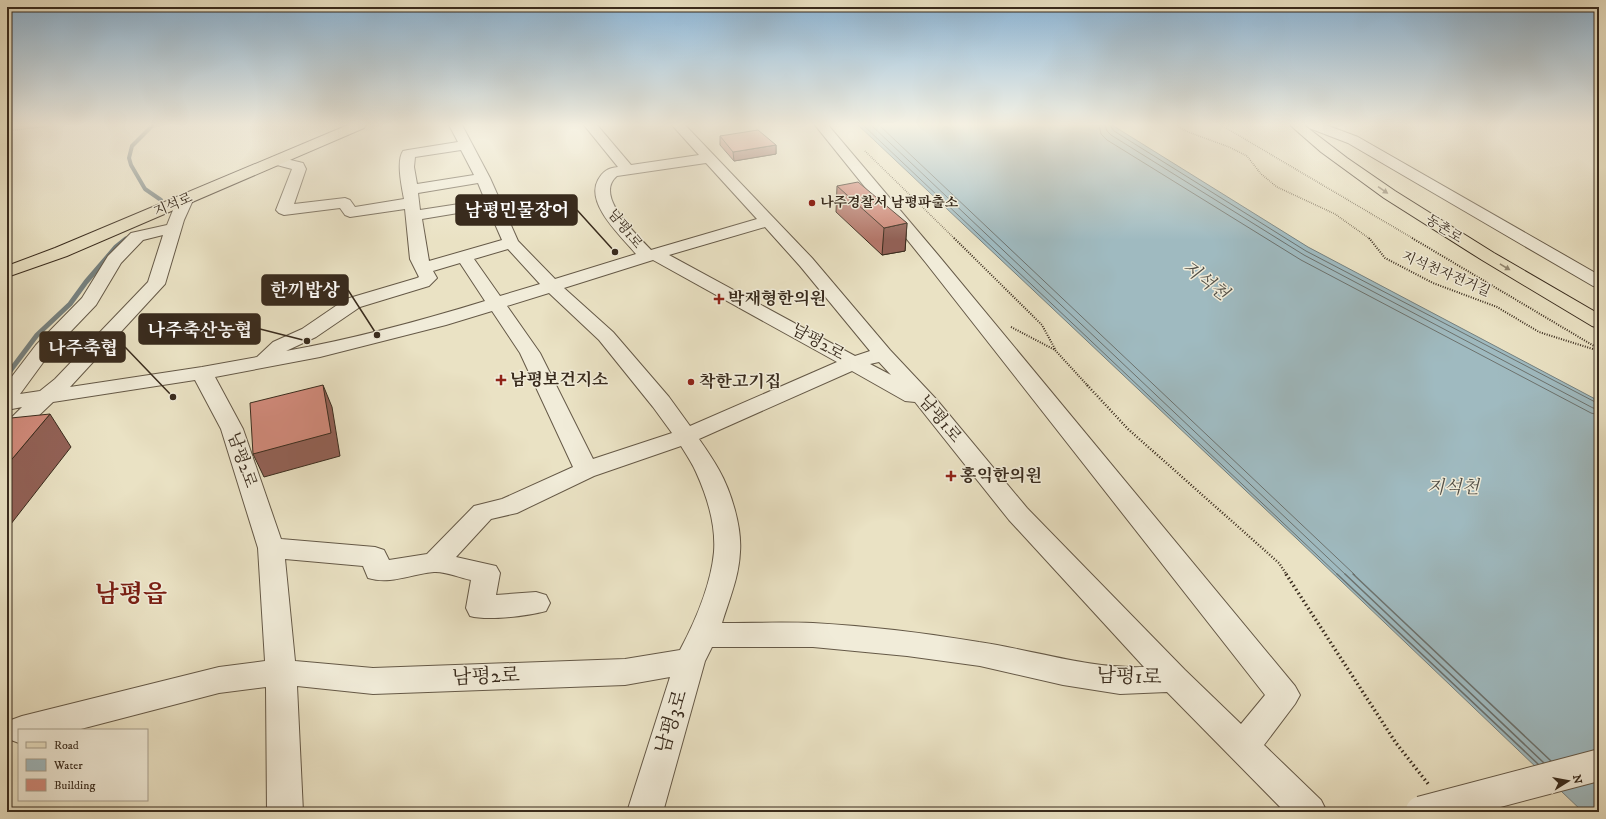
<svg xmlns="http://www.w3.org/2000/svg" width="1606" height="819" viewBox="0 0 1606 819" font-family="'IM FELL DW Pica','Noto Serif KR',serif">
<rect width="100%" height="100%" fill="#eae2c4"/>
<filter id="stains"><feTurbulence type="fractalNoise" baseFrequency=".005" numOctaves="4"/><feColorMatrix values="0 0 0 0 .2 0 0 0 0 .09 0 0 0 0 .02 0 0 0 .5 -.17"/></filter>
<radialGradient id="worn" r=".72"><stop offset=".6" stop-color="#630" stop-opacity="0"/><stop offset="1" stop-color="#630" stop-opacity=".3"/></radialGradient>
<path fill="#9fbac0" stroke="#76817f" d="M858 125H1112L1308 247 1599 401V812H1583L1297 539Z"/>
<g fill="none" stroke-linecap="round" stroke-linejoin="round">
<path stroke="#6c726e" stroke-width="1" d="M863 125 1338 575
M871 125 1346 575
M879 125 1355 575
M1099 125 1101 134 1107 140 1301 260 1591 413 1599 415
M1105 125 1107 131 1111 135 1304 255 1593 408 1599 409
M1110 125 1114 131 1306 251 1599 404"/>
<path stroke="#6c726e" stroke-width="1.5" d="M1337 574 1538 764
M1345 574 1544 763
M1353 574 1551 761"/>
<path stroke="#76817f" stroke-width="4" d="M153 125 132 146 129 158 131 165 145 189 161 200"/>
<path stroke="#76817f" stroke-width="5" d="M7 375 37 335 70 304 86 282 116 247 126 239"/>
<defs>
<path id="minor" d="M449 125H462L490 178 518 241 555 279 636 254C622 237 585 204 598 180 603 171 608 168 618 167L584 125H597L631 165 699 155 672 125H685L812 258 890 350 937 400 1027 508 1185 670 1241 724 1265 695 926 263 815 125H828L938 255 1295 686 1300 695 1295 704 1264 745 1321 800 1327 812H1285L1167 692 1120 694 1063 685 980 666 907 656 813 647H712L705 661 663 812H627L670 677 625 685 373 694 297 686 303 812H267L266 687 219 693 77 730H19V743L11 740C7 732 7 728 11 720L22 716 219 667 265 661 258 548 221 429 195 380 53 402 32 422 15 441 7 443V422L22 407 7 410V383L36 345 82 298 108 256 131 233 167 225 177 200 180 197 185 195 190 197 193 200 184 220 165 284 70 387 202 367 257 357 273 342 302 329 346 299 417 278 419 277 410 259 405 209 350 217 345 215 340 208 284 215 279 213 276 210 292 169 273 164 271 161 273 158 278 157 303 163 306 169 294 204 345 198 350 200 355 207 404 199C402 188 396 161 403 151L408 150 458 142ZM461 150 474 175 417 184 414 167 415 157ZM706 163 757 219 651 250C637 234 593 196 617 176ZM478 183 485 200 420 210 418 193ZM488 208 502 240 429 261 422 219ZM765 227 800 266 870 351 855 356 669 255ZM163 235 148 282 55 379 40 391 20 394 50 353 96 305 121 263 143 240ZM508 249 540 284 500 296 474 259ZM653 260 837 362 690 426 669 397 613 332 564 288ZM460 263 485 301C420 321 353 339 286 351L316 337 360 307 429 286 437 278 433 271ZM549 293 599 340 653 407 672 433 593 459 540 353 507 306ZM492 311 520 353 573 467 502 499 474 506 427 554 389 560 384 550 375 547 281 539 243 429 215 377 320 357 446 325ZM879 362 891 375 870 364ZM852 371 905 401 915 402 1009 520 1144 667C1088 669 1034 650 979 642 926 633 867 626 813 623 783 622 752 623 722 623 729 600 739 577 740 552 742 527 731 491 719 470 713 459 706 449 699 439ZM681 446C686 454 692 463 696 472 707 496 716 525 714 552 711 584 695 622 680 650L625 659 373 668 295 661 285 559 363 566 368 578C391 585 411 574 434 572 444 571 461 578 471 580L466 608 470 616C487 621 528 616 546 611L550 603 546 595 536 592 496 595 500 573 496 566 456 557 491 519 517 513 594 476Z
M1307 125H1326L1358 137 1599 275V287L1593 286 1348 143 1309 128Z"/>
<path id="major" d="M348 125H366L364 128 67 256 7 277V266L55 248Z
M1290 125H1304L1347 158 1395 191 1494 253 1599 314V328L1592 326 1482 260 1384 198 1321 152Z"/>
</defs>
<use href="#minor" stroke="#655947" stroke-width="2"/>
<use href="#major" stroke="#392b1d" stroke-width="2"/>
<path stroke="#392b1d" stroke-width="1.5" stroke-dasharray="0.5 1.5" stroke-linecap="butt" d="M1175 125 1188 132 1229 147 1247 156 1261 174 1277 187 1335 214 1370 239
M1221 125 1414 239
M7 131 57 125
M865 151 955 239"/>
<path stroke="#392b1d" stroke-width="2" stroke-dasharray="1 1.5" stroke-linecap="butt" d="M954 238 1042 325 1055 349
M1369 238 1385 258 1433 283 1497 307 1539 332 1599 351
M1412 238 1599 349
M1011 327 1055 350 1088 386"/>
<path stroke="#392b1d" stroke-width="2.5" stroke-dasharray="1 2" stroke-linecap="butt" d="M1087 385 1128 429 1279 563 1287 575"/>
<path stroke="#392b1d" stroke-width="3.5" stroke-dasharray="1.5 3" stroke-linecap="butt" d="M1286 574 1396 743 1429 785"/>
<use href="#minor" fill="#f1ecd9" fill-rule="evenodd"/>
<use href="#major" fill="#eae2c4" fill-rule="evenodd"/>
<defs>
<path id="minor-bridge" d="M1421 812 1599 765"/>
</defs>
<use href="#minor-bridge" stroke="#655947" stroke-width="33" stroke-linecap="butt"/>
<use href="#minor-bridge" stroke="#f1ecd9" stroke-width="31"/>
</g>
<path fill="#b4776a" stroke="#392b1d" d="M720 136 776 145V154L734 161 720 145Z
M837 186 907 223 905 251 882 255 836 212Z"/>
<path fill="#926156" stroke="#392b1d" d="M776 145V154L734 161 733 152Z
M907 223 905 251 882 255 884 228Z
M323 385 332 407 340 456 264 477 253 454Z
M50 414 71 447 7 529V465Z"/>
<path fill="#d18a7b" stroke="#392b1d" d="M758 130 776 145 733 152 720 136Z
M858 182 907 223 884 228 837 186Z
M323 385 331 433 253 454 250 403Z
M50 414 7 465V422L11 418Z"/>
<defs><path id="oneway-solid" d="M-6-.8H1V-3.2L6.5 0L1 3.2V.8H-6Z"/></defs>
<g fill="#928670">
<use href="#oneway-solid" transform="translate(1383 190) rotate(34)"/>
<use href="#oneway-solid" transform="translate(1505 267) rotate(31)"/>
</g>
<linearGradient id="sky" x2="0" y2="1"><stop stop-color="#8bb6d8"/><stop offset="0.52" stop-color="#f6f2e4"/><stop offset="1" stop-color="#f6f2e4" stop-opacity="0"/></linearGradient>
<rect width="1606" height="240" fill="url(#sky)"/>
<g fill="#8f2418" stroke="#f1ecd9" stroke-width="1.5">
<circle cx="812" cy="203" r="4"/>
<path d="M717 293h4v4h4v4h-4v4h-4v-4h-4v-4h4z"/>
<path d="M499 374h4v4h4v4h-4v4h-4v-4h-4v-4h4z"/>
<circle cx="691" cy="382" r="4"/>
<path d="M949 470h4v4h4v4h-4v4h-4v-4h-4v-4h4z"/>
</g>
<g text-anchor="middle" dominant-baseline="central" stroke-width="3" stroke-linejoin="round" paint-order="stroke">
<g font-size="14" font-weight="bold" fill="#392b1d" stroke="#f1ecd9" text-anchor="start">
<text x="820" y="203">나주경찰서 남평파출소</text>
</g>
<g font-size="14" fill="#392b1d" stroke="#f1ecd9">
<text transform="translate(173 205) rotate(-23)">지석로</text>
<text transform="translate(625 229) rotate(51)">남평1로</text>
<text transform="translate(1444 229) rotate(32)">동촌로</text>
<text transform="translate(1446 274) rotate(23)">지석천자전거길</text>
</g>
<g font-size="17" font-weight="bold" fill="#392b1d" stroke="#f1ecd9" text-anchor="start">
<text x="728" y="299">박재형한의원</text>
<text x="510" y="380">남평보건지소</text>
<text x="699" y="382">착한고기집</text>
<text x="960" y="476">홍익한의원</text>
</g>
<g font-size="17" fill="#392b1d" stroke="#f1ecd9">
<text transform="translate(818 342) rotate(29)">남평2로</text>
<text transform="translate(940 419) rotate(50)">남평1로</text>
<text transform="translate(242 460) rotate(71)">남평2로</text>
</g>
<g font-size="18" font-style="italic" fill="#524f46" stroke="#f1ecd9">
<text transform="translate(1205 281) rotate(37)">지석천</text>
<text x="1453" y="488">지석천</text>
</g>
<g font-size="20" fill="#392b1d" stroke="#f1ecd9">
<text transform="translate(486 677) rotate(-2)">남평2로</text>
<text transform="translate(1129 677) rotate(2)">남평1로</text>
<text transform="translate(672 722) rotate(-73)">남평3로</text>
</g>
<g font-size="25" font-weight="bold" fill="#7a1f14" stroke="#f1ecd9">
<text x="131" y="594">남평읍</text>
</g>
</g>
<path fill="none" stroke="#392b1d" stroke-width="1.5" d="M615 252L577 210M377 335L348 290M307 341L260 329M173 397L125 347"/>
<g fill="#392b1d" stroke="#f1ecd9" stroke-width="1.5">
<circle cx="615" cy="252" r="4"/>
<circle cx="377" cy="335" r="4"/>
<circle cx="307" cy="341" r="4"/>
<circle cx="173" cy="397" r="4"/>
</g>
<g fill="#392b1d" stroke="#392b1d" stroke-width="1.5">
<rect x="456" y="195" width="121" height="30" rx="4"/>
<rect x="262" y="275" width="86" height="30" rx="4"/>
<rect x="139" y="314" width="121" height="30" rx="4"/>
<rect x="40" y="332" width="85" height="30" rx="4"/>
</g>
<g font-size="18" text-anchor="middle" font-weight="bold" fill="#fff">
<text x="517" y="216">남평민물장어</text>
<text x="305" y="296">한끼밥상</text>
<text x="200" y="336">나주축산농협</text>
<text x="83" y="354">나주축협</text>
</g>
<rect width="1606" height="819" fill="none" stroke="#eae2c4" stroke-width="24"/>
<rect x="8" y="8" width="1590" height="803" fill="none" stroke="#392b1d" stroke-width="2"/>
<rect x="12" y="12" width="1582" height="795" fill="none" stroke="#392b1d"/>
<rect x="18" y="729" width="130" height="72" fill="#f1ecd9" stroke="#a79f8e"/>
<rect x="26" y="742" width="20" height="6" fill="#eae2c4" stroke="#a79f8e"/>
<text x="54" y="749" font-size="12" fill="#392b1d">Road</text>
<rect x="26" y="759" width="20" height="12" fill="#9fbac0" stroke="#a79f8e"/>
<text x="54" y="769" font-size="12" fill="#392b1d">Water</text>
<rect x="26" y="779" width="20" height="12" fill="#d18a7b" stroke="#a79f8e"/>
<text x="54" y="789" font-size="12" fill="#392b1d">Building</text>
<g transform="translate(1568 781) rotate(79)" stroke="#f1ecd9" stroke-width="3" paint-order="stroke">
<path d="M0-3L7 15L0 10L-7 15Z" fill="#392b1d"/>
<text y="-6" font-size="11" font-weight="bold" text-anchor="middle" fill="#392b1d">N</text>
</g>
<rect width="100%" height="100%" filter="url(#stains)"/>
<rect width="100%" height="100%" fill="url(#worn)"/>
</svg>
